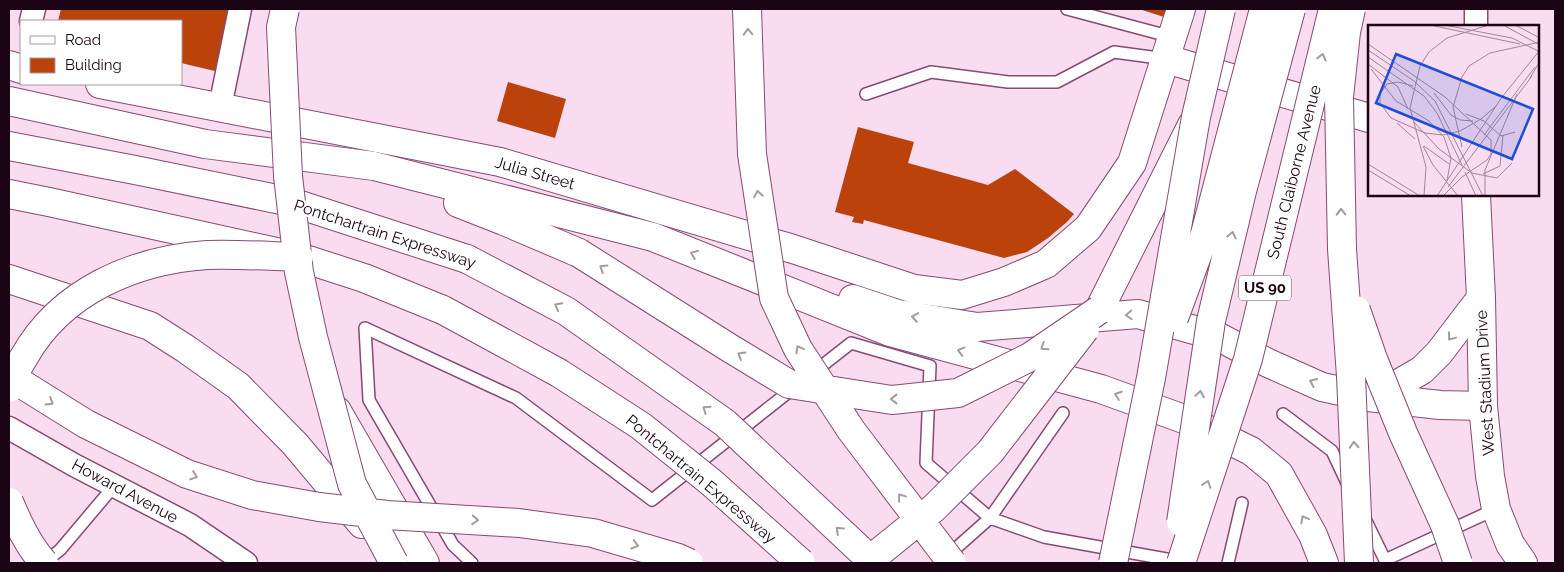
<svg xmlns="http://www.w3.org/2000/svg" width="1564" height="572" viewBox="0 0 1564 572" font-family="Raleway,sans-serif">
<rect width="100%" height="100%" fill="#f9dcef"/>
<path fill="#bc420b" d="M61 9H229L215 71 181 63V21H58Z
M1139 9H1166L1164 17Z
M508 82 566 99 555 138 497 121Z
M858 127 914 142 908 163 988 185 1015 169 1074 214 1067 222 1048 238 1027 252 1004 258 864 220 863 224 852 222 854 217 835 212Z"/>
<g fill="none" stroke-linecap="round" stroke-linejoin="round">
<defs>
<path id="lane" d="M1067 9 1172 37
M866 94 931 72 1008 82H1057L1114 52 1166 59
M814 372 851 343 930 366 926 463 990 518 946 557
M1063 413 990 518 1044 537 1183 562
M1283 414 1332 451 1348 485
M1365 519 1385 560 1496 509
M43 563 60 550 114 486
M472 563 453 545 369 400 365 328 516 398 652 500 795 387
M1228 563 1242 503"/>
<path id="street" d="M31 21 34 9
M1476 26V9
M220 107 240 9
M9 428 74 465 190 525 246 563"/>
<path id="secondary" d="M1166 59 1369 118
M9 65 21 69
M100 84 500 162 793 249 914 289 962 295 1004 282 1046 264 1088 228 1132 163 1181 9
M1476 195 1481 298 1483 406 1490 476 1496 509 1510 544 1523 563"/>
<path id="highway" d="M9 101 205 144 374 166 653 237 890 332 1101 389 1192 422 1251 451 1279 474 1313 535 1324 563
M9 146 135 170 291 202 467 259
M9 194 49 202 299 257 364 278 443 310
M458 203 504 221 579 253
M9 279 150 326 186 349 238 386 295 444 362 524
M853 299 898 314 977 327 1138 314 1219 337 1268 363 1322 387 1368 397 1398 384 1422 370 1439 353 1481 298
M1099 310 1192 125
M1368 397 1440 405 1483 406
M337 411 425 563"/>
</defs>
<use href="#lane" stroke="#864a74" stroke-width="14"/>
<use href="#street" stroke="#864a74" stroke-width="25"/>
<use href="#secondary" stroke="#864a74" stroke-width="30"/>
<use href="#highway" stroke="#864a74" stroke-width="30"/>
<use href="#lane" stroke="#fff" stroke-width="11"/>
<use href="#street" stroke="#fff" stroke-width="22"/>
<use href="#secondary" stroke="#fff" stroke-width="28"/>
<use href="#highway" stroke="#fff" stroke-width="28"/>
<defs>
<path id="primary-bridge" d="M1174 318 1205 234 1264 9
M1181 522 1211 321 1242 191 1291 9
M1113 563 1151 378 1196 117 1221 9
M1181 563 1248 359 1333 9"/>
<path id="highway-bridge" d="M285 9 281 27 288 176 299 272 313 337 352 484 394 563
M747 9 752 154 774 298 798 349 851 430 952 563
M1351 9 1346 32 1339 97 1342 249 1351 376 1359 563
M579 253 728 347 789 384 892 400 958 393 1030 357 1099 310
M467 259 566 311 725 423 874 563
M443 310 559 373 641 426 712 483 801 563
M1356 310 1373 359 1403 433 1445 525 1458 563
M9 376 86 424 187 474 252 495 319 507 387 515 519 523 593 533 678 558 689 563
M9 388C12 376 18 367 24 357 61 291 134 260 207 255 237 254 268 256 299 257
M9 502C18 523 28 545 44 563
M866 563 934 508 990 452 1085 329"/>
</defs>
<use href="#primary-bridge" stroke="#864a74" stroke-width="30" stroke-linecap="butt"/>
<use href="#highway-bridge" stroke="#864a74" stroke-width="30" stroke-linecap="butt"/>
<use href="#primary-bridge" stroke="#fff" stroke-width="28"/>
<use href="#highway-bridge" stroke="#fff" stroke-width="28"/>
</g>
<defs><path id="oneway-chevron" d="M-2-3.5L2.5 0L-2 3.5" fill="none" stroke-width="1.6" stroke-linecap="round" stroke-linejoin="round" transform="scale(1.25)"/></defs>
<g stroke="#a49ba1">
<use href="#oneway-chevron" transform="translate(748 32) rotate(-92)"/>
<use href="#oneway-chevron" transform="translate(1322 57) rotate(-76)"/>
<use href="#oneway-chevron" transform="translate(758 194) rotate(-99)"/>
<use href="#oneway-chevron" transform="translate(1341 212) rotate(-91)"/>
<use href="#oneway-chevron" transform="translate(1232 235) rotate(-77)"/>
<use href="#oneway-chevron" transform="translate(694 254) rotate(-158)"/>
<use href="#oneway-chevron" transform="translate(603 268) rotate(-148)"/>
<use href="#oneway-chevron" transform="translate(558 306) rotate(-152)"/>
<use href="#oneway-chevron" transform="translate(1129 315) rotate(177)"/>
<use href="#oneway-chevron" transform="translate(915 317) rotate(-171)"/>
<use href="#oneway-chevron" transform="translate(1451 337) rotate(127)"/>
<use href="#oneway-chevron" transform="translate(1044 347) rotate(146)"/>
<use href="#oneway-chevron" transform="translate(799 349) rotate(-119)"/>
<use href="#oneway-chevron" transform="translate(961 351) rotate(-165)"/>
<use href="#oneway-chevron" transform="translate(741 355) rotate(-149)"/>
<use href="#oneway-chevron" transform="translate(1313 382) rotate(-156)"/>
<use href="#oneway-chevron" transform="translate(1200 394) rotate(-81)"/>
<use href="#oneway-chevron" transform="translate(1118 395) rotate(-160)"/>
<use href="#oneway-chevron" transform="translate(894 399) rotate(-180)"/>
<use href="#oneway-chevron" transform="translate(50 402) rotate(32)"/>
<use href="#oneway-chevron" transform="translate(706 409) rotate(-145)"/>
<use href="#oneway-chevron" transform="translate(1354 445) rotate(-93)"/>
<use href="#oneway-chevron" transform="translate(194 476) rotate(19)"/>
<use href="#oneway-chevron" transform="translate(1207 484) rotate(-72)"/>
<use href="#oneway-chevron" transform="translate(901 497) rotate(-127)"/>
<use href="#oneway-chevron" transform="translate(1304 519) rotate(-119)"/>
<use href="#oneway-chevron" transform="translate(475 520) rotate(4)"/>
<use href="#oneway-chevron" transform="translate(839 530) rotate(-137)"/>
<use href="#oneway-chevron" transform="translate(635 545) rotate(16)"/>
</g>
<g text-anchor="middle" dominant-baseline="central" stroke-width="4.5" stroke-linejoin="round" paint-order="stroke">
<rect fill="#fff" stroke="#5f505b" stroke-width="1" x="1239" y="275.5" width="52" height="25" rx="4"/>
<g font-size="15" font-weight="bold" fill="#1b0515">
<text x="1265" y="288">US 90</text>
</g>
<g font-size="16" fill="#1b0515" stroke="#fff">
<text transform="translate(1294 172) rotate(-76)">South Claiborne Avenue</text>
<text transform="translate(535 173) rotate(16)">Julia Street</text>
<text transform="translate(385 234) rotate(18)">Pontchartrain Expressway</text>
<text transform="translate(1485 383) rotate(-93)">West Stadium Drive</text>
<text transform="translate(701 479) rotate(40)">Pontchartrain Expressway</text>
<text transform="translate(125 491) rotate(28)">Howard Avenue</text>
</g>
</g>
<g transform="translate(1368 25)">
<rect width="171" height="171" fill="#f9dcef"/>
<path fill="none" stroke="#a08698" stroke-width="1" d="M62 0 152 19M76 0 144 13 172 27M135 0 172 20M147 0 172 13M0 19 77 72 123 115V129L119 135 94 152 75 171M0 25 46 56 67 76 115 171M0 32 56 71 69 88 94 140M0 39 30 62 40 84M3 44 28 76 61 96 76 112 83 133 79 156M162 53 172 36M45 61 30 57 19 59 12 69V78L23 93 57 108 75 110 92 106 113 94 128 81M66 68 83 90 92 95 105 96M98 89 116 96 133 111 147 107M45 96 71 124 104 148 129 153 144 138M29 98 47 114M116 110 167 42M55 121 65 140 90 171M56 121 81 139M94 122 85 82 94 52 101 41 122 28 172 17M0 139 52 171M0 145 43 171M97 147 108 171M115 149 132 141 135 110M80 162 164 51M56 171 58 142 42 83 52 41 61 27 79 13 121 0M69 171 134 72 172 25M117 171V145L149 69"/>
<path fill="#1d4ed8" fill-opacity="0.15" stroke="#1d4ed8" stroke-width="2.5" d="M28 29 165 84 144 134 8 78Z"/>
<rect width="171" height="171" fill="none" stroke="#1b0515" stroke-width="2.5"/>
</g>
<rect width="1564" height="572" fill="none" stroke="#1b0515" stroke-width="20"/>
<rect x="20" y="20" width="162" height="65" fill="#ffffff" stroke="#a49ba1"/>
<rect x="30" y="36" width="25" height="8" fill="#ffffff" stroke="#a49ba1"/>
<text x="65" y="45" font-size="15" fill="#1b0515">Road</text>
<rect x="30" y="58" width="25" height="15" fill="#bc420b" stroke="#a49ba1"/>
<text x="65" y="70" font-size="15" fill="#1b0515">Building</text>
</svg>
